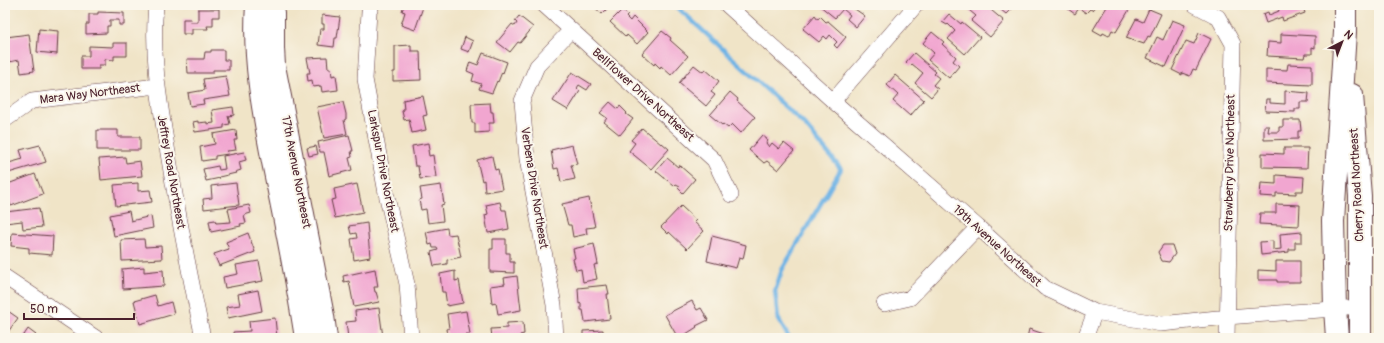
<svg xmlns="http://www.w3.org/2000/svg" width="1384" height="343" viewBox="0 0 1384 343" font-family="Pangolin,sans-serif">
<rect width="100%" height="100%" fill="#fbf7ec"/>
<filter id="ink" filterUnits="userSpaceOnUse"><feTurbulence type="fractalNoise" baseFrequency=".025" numOctaves="2"/><feDisplacementMap in="SourceGraphic" scale="8" xChannelSelector="R" yChannelSelector="G"/><feConvolveMatrix kernelMatrix="1 2 1 2 8 2 1 2 1" color-interpolation-filters="sRGB"/></filter>
<filter id="wash" filterUnits="userSpaceOnUse"><feTurbulence type="fractalNoise" baseFrequency=".012" numOctaves="4" result="noise"/><feDisplacementMap in="SourceGraphic" scale="16" xChannelSelector="R" yChannelSelector="G"/><feGaussianBlur stdDeviation="0.9" result="paint"/><feColorMatrix in="noise" values="0 0 0 0 0 0 0 0 0 0 0 0 0 0 0 0 0 1.4 0 .05"/><feComposite in="paint" operator="in"/></filter>
<g filter="url(#wash)">
<rect width="100%" height="100%" fill="#f0e4c7"/>
<g fill="none" stroke-linecap="round" stroke-linejoin="round">
<path stroke="#6fb4e5" stroke-width="4.5" d="M675 5 805 125 841 169 782 270 775 291 778 318 789 338"/>
</g>
<g id="blocks">
<path fill="#f1a6d0" d="M332 5H343L342 8Z
M404 5H419V6L423 7 415 30 401 25 405 12 402 11Z
M594 5H611L602 14 593 6Z
M819 5H849L865 16 856 27 847 19 850 15 843 9 835 18Z
M963 5H985L1004 21 990 37 971 21 976 16Z
M995 5H1009L1012 8 1006 14Z
M1070 5H1096L1092 10 1090 9 1086 13 1079 8 1075 14 1068 9Z
M1108 5 1117 6 1132 5 1116 32 1112 30 1109 36 1103 33 1102 35 1093 30Z
M1277 5H1302L1305 13 1283 21 1282 17 1266 23 1263 14 1268 12 1269 15 1279 11Z
M198 9H219V17H213V26H207L208 29H192V34H183V19H191L190 22H198Z
M1149 9 1161 14 1150 37 1148 36 1144 44 1126 38 1136 19 1143 22Z
M622 10 628 15 626 17 630 21 633 17 648 32 637 44 627 35 626 37 610 22Z
M98 12 124 13V25H119V20H110V26H107V33L86 34V24H89V14H98Z
M949 14 961 24 962 22 980 37 965 54 948 39 955 31 948 24 947 25 942 22Z
M322 15 340 17 337 38H335L334 47 318 45 320 29H324V24H322Z
M815 15 818 19 820 16 826 22 828 21 846 37 837 48 834 45 837 42 830 35 827 39 824 36 819 42 803 29Z
M519 16 533 27 520 43 518 42 510 52 497 42 512 24 515 26 517 23 515 21Z
M1172 20 1185 25 1166 67 1147 58 1157 37 1163 40Z
M39 29 58 31 57 54 37 52Z
M662 31 671 38 670 40 688 56 671 75 661 66 660 68 655 63 654 65 642 54Z
M932 32 944 42 942 44 956 57 953 61 959 66 949 78 928 60 934 53 923 43Z
M1199 33 1211 39 1196 70 1193 69 1190 76 1182 73V75L1172 70 1186 41 1194 44Z
M29 34 34 71 21 73 19 60 9 62 6 37Z
M1281 34 1315 36V48L1312 47V54H1305L1304 58 1267 56 1268 42 1281 43Z
M465 37 473 41 469 52 461 49Z
M113 43H127V56H114V60L105 59V65H99V69H81V56H89V46L113 47Z
M411 45V51H420L421 80 393 81V72H395V46Z
M211 50H224V60H229V70H213V73H188L187 59H204L205 52H211Z
M483 53 507 62 503 73 502 72 498 82 497 81 492 93 479 89 481 84 472 81 474 74 467 71 470 62 478 65Z
M914 53 936 72 934 74 939 78 933 85 938 89 931 97 915 83 923 73 912 64 910 66 906 62Z
M327 57 328 68H331L332 76 336 75 338 90 322 92 321 86 313 87 312 80 308 81 307 73H310L307 58Z
M1288 64 1312 65V85L1266 83V69L1287 70Z
M694 65 703 72 705 69 719 81 711 92 715 95 706 106 679 83Z
M572 72 591 84 587 90 579 85 577 88 580 91 568 110 553 101Z
M895 75 924 100 910 116 893 101 898 95 887 85Z
M226 76 230 96 203 100 204 104 190 106 188 93 205 90 203 79Z
M1285 91 1309 93 1308 102H1300V109H1295V112L1265 111 1266 99H1270V103L1285 104Z
M730 92 738 99 737 101 755 117 741 133 732 124 728 128 723 124 722 125 710 115Z
M423 96 427 115 423 116 426 130 412 133 409 119 404 120 402 111 404 110 403 100Z
M343 102 346 114V119L344 120 347 134 324 138 317 107Z
M610 102 618 109 620 106 627 113 626 114 633 119 620 135 604 122 607 118 600 113Z
M490 103 491 112H493L494 123H489V132L475 133V123H472L471 104Z
M233 107 234 115 228 116 230 124 224 125V128L195 132 193 122 198 121V123L207 122V124L214 123 212 110Z
M1283 120H1300L1301 131H1298V139L1264 140V126H1269L1268 132H1279V127H1283Z
M642 128 661 144 662 143 669 149 651 169 629 151 635 143 631 140Z
M97 130H118V137H140V150H97Z
M236 130 237 140H234L236 150 227 151 228 154 215 156V159L202 161 200 147 215 144 213 134Z
M349 135 353 151H351L352 157 349 158 352 170 329 176 324 152H320L318 142Z
M762 135 768 140 766 143 769 147 772 143 779 149 784 143 794 151 778 170 767 161 764 163 749 150Z
M429 143 430 150H428L429 156 433 155 436 177 420 179 418 166H415L412 146Z
M40 145 46 162 5 174V164L23 159 20 150Z
M572 145 577 164 571 165 575 179 561 182 558 168 554 169 551 150Z
M316 146 318 154 309 156 307 148Z
M1284 148H1308L1307 168 1262 167V153L1284 154Z
M244 152 246 160 239 162 241 170 235 172 236 173 219 177 220 178 206 181 203 169 218 166 219 170 225 169 223 156Z
M492 156 495 170 498 169 502 189 485 192 484 180 482 181 477 160Z
M125 157 126 163 140 161 142 176 101 180 99 159Z
M667 158 678 167 679 165 695 179 683 193 678 188 680 186 676 184 674 186 656 171Z
M35 174 43 194 11 206 6 193H5V185Z
M1276 175 1304 177 1303 191H1296V194L1276 193V197L1260 196 1261 183 1276 184Z
M138 183V191L150 190 152 202 116 206 114 185Z
M236 183 239 205 204 209 203 199 212 198 211 186Z
M357 184 363 212 335 218 331 200 336 199 334 189Z
M441 185 444 204 441 205 443 221 428 223 426 209 421 210 419 200 422 199 420 188Z
M589 198 595 227 586 228 587 234 573 237 571 225H568L562 204Z
M500 202 502 210H506L509 229 488 233 485 215 488 214 486 205Z
M1276 204 1300 205 1299 226 1259 224 1260 213H1276Z
M249 205 251 213 244 215 246 223 240 224 241 226 211 232 209 221 215 220 216 223 231 222 228 209Z
M681 206 696 220 694 222 704 231 687 249 669 232 668 234 661 227Z
M39 208 42 227 23 229 22 221 5 223V212Z
M129 211 131 221 151 216 153 228 114 236 110 215Z
M367 223 370 257 354 260 351 239 357 238 356 233 351 234 349 226Z
M447 228 448 235 456 234 461 257 447 260V264L434 266 431 252 438 250 437 248H433L432 244 429 245 426 232Z
M1302 232V242H1295V249H1289V252L1261 255 1260 242 1273 241V250L1281 249 1280 234Z
M12 233 53 236 52 255 29 253V248L11 246Z
M248 233 255 252 219 266 214 254 229 249 226 242Z
M712 236 746 245 743 259 739 258 736 268 707 261Z
M144 239 145 247 161 246 162 259 122 261 121 240Z
M493 239H506V253H510V262H514V273L490 272V249H493Z
M594 244 598 264 594 265 597 279 583 282 581 269 576 270 573 259 575 258 573 249Z
M1163 245H1172L1175 254 1169 262 1162 261 1158 252Z
M259 261 263 281 225 288 223 277 238 274 236 265Z
M1276 261H1300V282H1277V280H1258V270L1276 271Z
M144 267V272L163 270 164 286 123 289 122 269Z
M375 269 378 287H374L375 292H376L379 302 354 307 349 281 344 282 343 276Z
M455 271V281L459 280 463 303 447 306 445 292H442L440 274Z
M517 276 521 310 498 314 496 303 492 304 490 286 505 284 504 278Z
M607 285 609 294H607L610 319 585 322 583 310H581V303L579 304 578 288Z
M258 290 262 311 228 318 226 307 240 305 238 294Z
M155 295 158 306 171 302 174 314 140 324 134 301Z
M692 301 697 310 701 308 708 320 696 326 697 327 686 334 678 338 665 315Z
M379 308 383 337 348 338 346 322 356 321 355 311Z
M8 311 18 318 5 336V316Z
M466 311 470 334H466L467 338H443L442 335H447L446 329 449 328 447 314Z
M275 318 277 338H234L233 332 250 331 249 321Z
M523 322 524 334 520 335V338H492L491 329 507 328V323Z
M28 329 36 335 34 338H22Z
M1029 329 1056 338H1027Z
M603 330V337L583 338V331Z"/>
</g>
</g>
<g filter="url(#ink)">
<use href="#blocks" fill-opacity="0" stroke="#633d42" stroke-width="1"/>
<g fill="none" stroke-linecap="round" stroke-linejoin="round">
<defs>
<path id="street" d="M156 5C151 55 160 104 168 153 178 215 190 276 203 338
M372 5 369 12 365 79 386 193 407 284 411 338
M544 5 714 160 731 195
M727 5 833 101 978 227 1045 288 1095 312 1161 324 1227 317 1360 307
M1195 5 1218 17 1233 44 1227 338
M833 101 916 5
M5 120 32 101 157 86
M5 277 96 338
M884 304 910 298 978 227
M556 338 554 305 527 159 522 101 537 66 571 30
M1085 338 1095 312"/>
<path id="secondary" d="M257 5C253 58 263 110 273 162 285 220 297 279 306 338
M272 5 273 13V48L274 66 323 316 326 338
M1352 95 1360 196V338
M1337 338 1335 308 1333 221 1345 32V5"/>
</defs>
<use href="#street" stroke="#633d42" stroke-width="16"/>
<use href="#secondary" stroke="#633d42" stroke-width="24"/>
<use href="#street" stroke="#fff" stroke-width="15"/>
<use href="#secondary" stroke="#fff" stroke-width="22"/>
</g>
</g>
<g text-anchor="middle" dominant-baseline="central" stroke-width="4" stroke-linejoin="round" paint-order="stroke">
<g font-size="12" fill="#4a1f2b" stroke="#fbf7ec">
<text transform="translate(90 94) rotate(-7)">Mara Way Northeast</text>
<text transform="translate(643 95) rotate(42)">Bellflower Drive Northeast</text>
<text transform="translate(1230 163) rotate(-89)">Strawberry Drive Northeast</text>
<text transform="translate(383 171) rotate(79)">Larkspur Drive Northeast</text>
<text transform="translate(171 172) rotate(80)">Jeffrey Road Northeast</text>
<text transform="translate(296 172) rotate(79)">17th Avenue Northeast</text>
<text transform="translate(1357 185) rotate(-93)">Cherry Road Northeast</text>
<text transform="translate(534 188) rotate(81)">Verbena Drive Northeast</text>
<text transform="translate(997 246) rotate(42)">19th Avenue Northeast</text>
</g>
</g>
<rect width="1384" height="343" fill="none" stroke="#fbf7ec" stroke-width="20"/>
<g transform="translate(1342 42) rotate(42)" stroke="#fbf7ec" stroke-width="3" paint-order="stroke">
<path d="M0-3L7 15L0 10L-7 15Z" fill="#4a1f2b"/>
<text y="-6" font-size="11" font-weight="bold" text-anchor="middle" fill="#4a1f2b">N</text>
</g>
<path d="M24 313v6h110v-6" fill="none" stroke="#4a1f2b" stroke-width="2"/>
<text x="30" y="313" font-size="12" fill="#4a1f2b" stroke="#fbf7ec" stroke-width="3" paint-order="stroke">50 m</text>
</svg>
